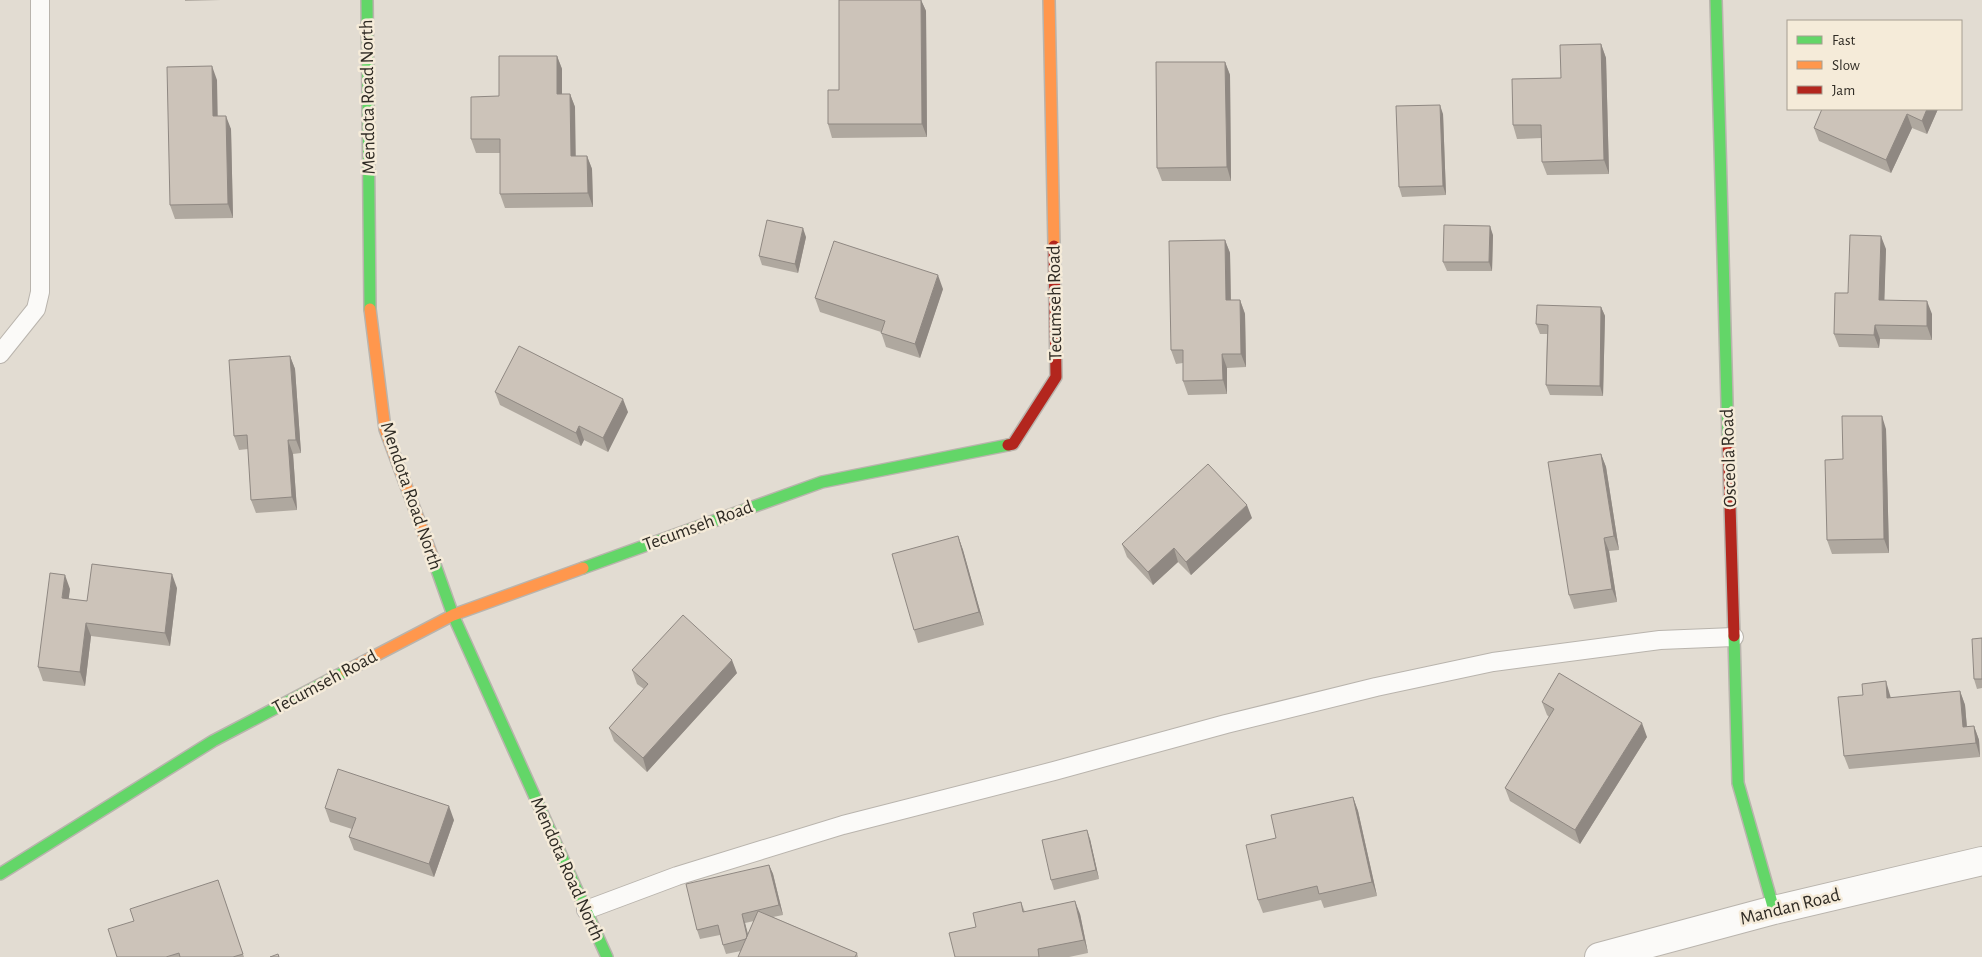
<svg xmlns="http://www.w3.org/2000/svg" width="1982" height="957" viewBox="0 0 1982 957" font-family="'Alegreya Sans',sans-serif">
<rect width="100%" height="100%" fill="#e2dcd2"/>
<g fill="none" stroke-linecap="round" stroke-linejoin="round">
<defs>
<path id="lane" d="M0 354 36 309 40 292V0
M586 910 677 876 843 825 1054 771 1226 724 1376 687 1493 662 1660 640 1734 637"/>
<path id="street" d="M1599 957 1774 910 1982 861"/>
<path id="fast" d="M367 0 370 309
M1716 0 1728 439
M432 556 453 615 607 957
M583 568 822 482 1008 445
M1734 636 1738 783 1774 910
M0 874 213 741 346 671"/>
<path id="slow" d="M1049 0 1054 246
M370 309 385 429 432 556
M346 671 453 615 583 568"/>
<path id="jam" d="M1728 439 1734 636
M1008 445 1013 444 1056 377 1054 246"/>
</defs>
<use href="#lane" stroke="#b9b4ad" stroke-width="20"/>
<use href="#street" stroke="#b9b4ad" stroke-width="30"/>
<use href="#fast" stroke="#b9b4ad" stroke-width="14"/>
<use href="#slow" stroke="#b9b4ad" stroke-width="14"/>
<use href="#jam" stroke="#b9b4ad" stroke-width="14"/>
<use href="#lane" stroke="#fbfaf8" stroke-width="18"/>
<use href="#street" stroke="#fbfaf8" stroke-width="28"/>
<use href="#fast" stroke="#63d668" stroke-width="11"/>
<use href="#slow" stroke="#ff974d" stroke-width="11"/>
<use href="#jam" stroke="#b3261e" stroke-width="11"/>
</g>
<path fill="#afa89f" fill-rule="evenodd" d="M185 0H221L185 1Z
M839 0H921L926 11 927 137 832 138 828 124 839 90Z
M1601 44 1606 58 1609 174 1547 175 1542 162V138L1517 139 1513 125Z
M557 56 562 69V94H570L575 107V156H587L592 169 593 207 505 208 500 194V153H476L471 139 499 96Z
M1225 62 1230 75 1231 181H1162L1157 168Z
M217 80V116L231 129 233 218 175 219 170 205Z
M1938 109 1927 134 1912 128 1891 173 1819 141 1814 128Z
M1443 114 1446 195 1402 197 1399 187Z
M1493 235 1492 271H1447L1443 262Z
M806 237 798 273 762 265 759 256Z
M1225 240 1230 253 1231 300H1240L1245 314 1246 367 1227 368V394L1188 395 1183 381V363L1176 364 1171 350Z
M1886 249 1884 300 1932 314V340L1880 339 1879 348 1839 347 1834 334 1848 293Z
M943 289 920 358 886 347 881 332 820 312 815 298Z
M1601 307 1605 316 1603 396 1550 395 1546 385 1547 334H1540L1536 324Z
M290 356 295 369 301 453 293 454 297 510 256 513 251 500 248 449 239 450 234 436Z
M495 392 628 412 608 452 584 440 581 446 500 405Z
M1886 429 1889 553 1832 554 1827 540 1843 459Z
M1601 454 1606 467 1619 550 1609 551 1617 602 1574 609 1569 595Z
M1252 518 1191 575 1178 562 1153 585 1127 557 1122 544Z
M958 536 963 550 984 625 918 643 914 630Z
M177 588 170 646 91 636 85 686 43 681 38 667 70 589 68 599 87 601Z
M1982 638V688L1977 689 1974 679Z
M632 670 737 673 647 772 614 741 609 728 644 689 637 684Z
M1960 691 1965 705 1967 727 1974 726 1979 740 1980 757 1849 769 1844 756 1890 695 1891 698Z
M1542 702 1647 737 1580 844 1510 801 1505 788 1549 717 1547 715Z
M1353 797 1358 811 1377 896 1324 908 1321 900 1263 913 1258 900 1276 838Z
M325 808 454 820 434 877 354 850 349 837 352 829 330 822Z
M1090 839 1099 879 1054 890 1051 880Z
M769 865 773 874 783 915 773 917 857 953 858 957H738L741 951 726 954 723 945 720 935 700 939 697 930ZM754 921 748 934 745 923Z
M218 880 244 957H117L134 921Z
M1021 902 1025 912 1080 914 1088 953 1069 957H955L976 927Z"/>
<path fill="#8f8882" d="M921 0 926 11 927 137 922 124Z
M1601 44 1606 58 1609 174 1604 160Z
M557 56 562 69V107L557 94Z
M1225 62 1230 75 1231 181 1227 167Z
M212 66 217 80 218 130 213 116Z
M570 94 575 107 576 170 571 156Z
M1440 105 1443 114 1446 195 1443 186Z
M1927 109H1938L1927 134 1922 121Z
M1907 114 1912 128 1891 173 1886 160Z
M226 116 231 129 233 218 228 204Z
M587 156 592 169 593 207 588 193Z
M1490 226 1493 235 1492 271 1489 262Z
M803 228 806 237 798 273 795 264Z
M1881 236 1886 249 1884 313 1879 300Z
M1225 240 1230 253 1231 314 1226 300Z
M938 275 943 289 920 358 915 344Z
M1240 300 1245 314 1246 367 1241 354Z
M1927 301 1932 314V340L1927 326Z
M1601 307 1605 316 1603 396 1600 386Z
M1875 325 1880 339 1879 348 1874 335Z
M1222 354 1227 368V394L1223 380Z
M290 356 295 369 301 453 296 440Z
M623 399 628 412 608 452 603 438Z
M1882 416 1886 429 1889 553 1884 539Z
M579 426 584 440 581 446 576 433Z
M288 440 293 454 297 510 292 497Z
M1601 454 1606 467 1619 550 1614 536Z
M1247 505 1252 518 1191 575 1186 562Z
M958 536 963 550 984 625 979 612Z
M1604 538 1609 551 1617 602 1612 589Z
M1174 548 1178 562 1153 585 1148 572Z
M172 574 177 588 170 646 165 633Z
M65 575 70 589 67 612 62 598Z
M86 623 91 636 85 686 80 672Z
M732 660 737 673 647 772 643 758Z
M1886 681 1890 695 1892 711 1887 698Z
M1960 691 1965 705 1968 741 1963 727Z
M1642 723 1647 737 1580 844 1575 830Z
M1974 726 1979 740 1980 757 1976 743Z
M1353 797 1358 811 1377 896 1372 882Z
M449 806 454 820 434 877 429 864Z
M1087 830 1090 839 1099 879 1096 870Z
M769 865 773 874 783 915 779 905Z
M1075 901 1080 914 1088 953 1084 940Z
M742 914 745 923 751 948 748 939Z"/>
<path fill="#ccc3b9" stroke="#8f8882" d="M839 0H921L922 124H828V90H839Z
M1601 44 1604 160 1542 162 1541 125H1513L1512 79 1561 78 1560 45Z
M499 56H557V94H570L571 156H587L588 193 500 194V139H471V97L499 96Z
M1156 62H1225L1227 167 1157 168Z
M212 66 213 116H226L228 204 170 205 167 67Z
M1440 105 1443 186 1399 187 1396 106Z
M1822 109H1927L1922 121 1907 114 1886 160 1814 128Z
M767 220 803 228 795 264 759 256Z
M1444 225 1490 226 1489 262H1443Z
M1850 235 1881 236 1879 300 1927 301V326L1875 325 1874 335 1834 334 1835 293H1848Z
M1225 240 1226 300H1240L1241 354H1222L1223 380 1183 381V350H1171L1169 241Z
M834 241 938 275 915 344 881 333 885 321 815 298Z
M1537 305 1601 307 1600 386 1546 385 1548 325 1536 324Z
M519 346 623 399 603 438 579 426 576 433 495 392Z
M290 356 296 440H288L292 497 251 500 247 435 234 436 229 360Z
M1842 416H1882L1884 539 1827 540 1825 460 1843 459Z
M1601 454 1614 536 1604 538 1612 589 1569 595 1548 462Z
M1208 464 1247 505 1186 562 1174 548 1148 572 1122 544Z
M958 536 979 612 914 630 892 554Z
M92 564 172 574 165 633 86 623 80 672 38 667 50 573 65 575 62 598 87 601Z
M683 615 732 660 643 758 609 728 648 684 632 670Z
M1982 638V679H1974L1972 639Z
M1559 673 1642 723 1575 830 1505 788 1554 709 1542 702Z
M1886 681 1887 698 1960 691 1963 727 1974 726 1976 743 1844 756 1838 697 1863 695 1862 684Z
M338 769 449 806 429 864 349 837 356 818 325 808Z
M1353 797 1372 882 1319 894 1317 886 1258 900 1246 845 1276 838 1271 815Z
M1087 830 1096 870 1051 880 1042 840Z
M769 865 779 905 742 914 747 936 746 939 723 945 718 925 697 930 686 884Z
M218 880 243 954 233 957H180L179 953 166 957H117L108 929 134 921 130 909Z
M1075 901 1084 940 1038 949 1039 957H955L949 933 976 927 973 913 1021 902 1023 912Z
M758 911 857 953 855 957H738Z
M278 954 279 957H270Z"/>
<g text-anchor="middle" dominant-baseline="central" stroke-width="5" stroke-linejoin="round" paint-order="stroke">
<g font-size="19" fill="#2f2b24" stroke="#f5ebd9">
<text transform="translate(368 97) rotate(-91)">Mendota Road North</text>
<text transform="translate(1055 303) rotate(-91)">Tecumseh Road</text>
<text transform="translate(1729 458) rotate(-92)">Osceola Road</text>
<text transform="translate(411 496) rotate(71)">Mendota Road North</text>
<text transform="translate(698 526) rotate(-20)">Tecumseh Road</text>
<text transform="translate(325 682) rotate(-28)">Tecumseh Road</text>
<text transform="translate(567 869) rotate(66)">Mendota Road North</text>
<text transform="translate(1790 907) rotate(-14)">Mandan Road</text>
</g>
</g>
<rect x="1787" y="20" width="175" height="90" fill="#f5ebd9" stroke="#a69e91"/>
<rect x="1797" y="36" width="25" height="8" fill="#63d668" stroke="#a69e91"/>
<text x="1832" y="45" font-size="15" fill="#2f2b24">Fast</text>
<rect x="1797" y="61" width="25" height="8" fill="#ff974d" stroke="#a69e91"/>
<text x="1832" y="70" font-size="15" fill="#2f2b24">Slow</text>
<rect x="1797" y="86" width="25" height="8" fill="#b3261e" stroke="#a69e91"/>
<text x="1832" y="95" font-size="15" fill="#2f2b24">Jam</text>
</svg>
